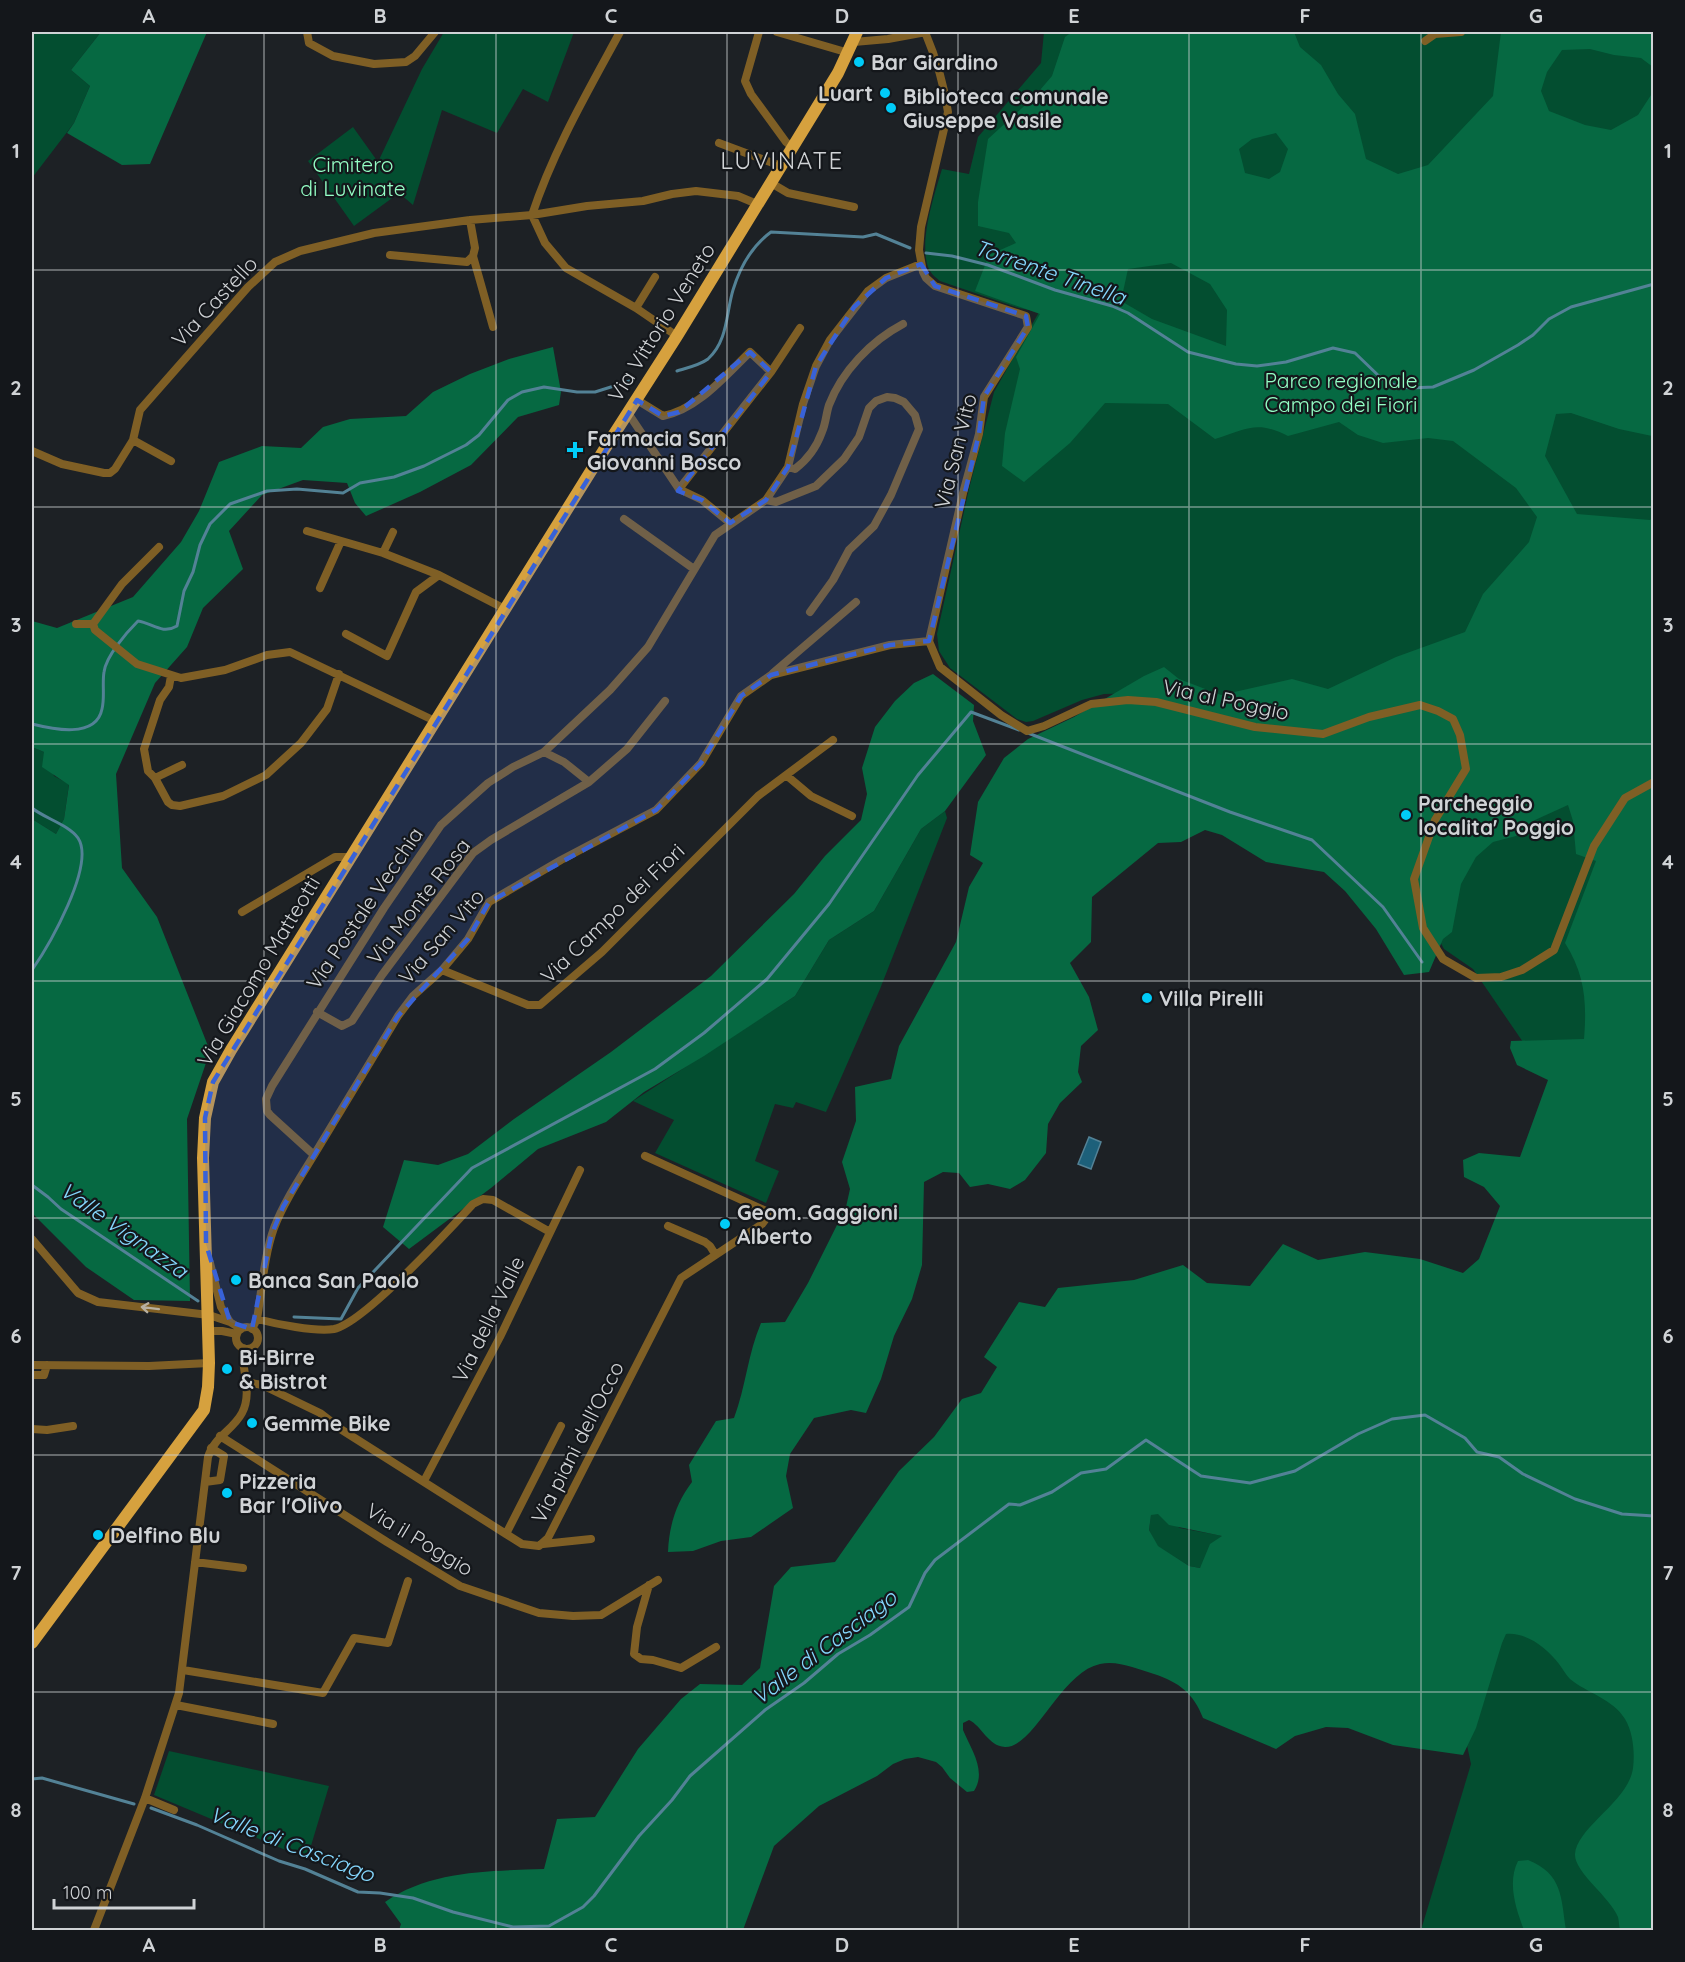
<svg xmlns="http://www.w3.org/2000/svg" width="1685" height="1962" viewBox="0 0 1685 1962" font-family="Quicksand,sans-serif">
<rect width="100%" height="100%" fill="#1d2125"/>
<path fill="#034e30" d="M32 32H101L71 70 90 86 74 123 32 178Z
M444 32H574L548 102 523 89 497 133 442 110 413 205 399 193 354 226 308 161 353 127 378 162 422 69Z
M1044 32H1653V1930H1421L1471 1764 1430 1573 1585 1133 1473 969 1444 949 1436 934 1369 708 1146 693 1104 694 1082 700 1033 721 1026 722 1017 719 950 668 939 651 937 634 969 489 994 392 1039 312 1019 308 940 281C935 277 931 274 928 267 919 240 934 196 942 169L969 174 978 137 1041 63Z
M32 747 44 752 54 776 69 784 64 819 56 834 32 819Z
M945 811 947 818 880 989 826 1112 796 1102 793 1108 775 1104 755 1161 779 1171 766 1203 655 1153 674 1120 633 1101 795 996 829 940 874 911 921 829Z
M1151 1514H1159L1180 1528 1223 1536 1200 1568 1189 1566 1157 1546 1149 1530Z
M169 1751 329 1786 307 1859 154 1795Z"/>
<path fill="#066942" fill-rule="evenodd" d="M101 32H207L150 164 122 165 67 133 74 123 90 86 71 70Z
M1072 32H1294L1300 47 1321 65 1338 94 1355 114 1366 159 1398 174 1428 165 1493 96 1501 32H1653V67L1641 58 1614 55 1590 49 1562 50 1547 72 1541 91 1549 111 1585 125 1611 130 1638 115 1653 92V446L1652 436 1619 429 1571 413 1556 414 1545 456 1577 514 1650 520 1653 518V1930H1620C1619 1926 1619 1921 1618 1917 1610 1897 1574 1872 1575 1854 1577 1827 1629 1801 1633 1768 1635 1753 1633 1732 1625 1719 1613 1699 1587 1693 1570 1679 1566 1675 1563 1669 1559 1664 1547 1648 1527 1632 1506 1634L1502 1643 1476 1728 1463 1755 1393 1745 1348 1728 1326 1727 1295 1736 1276 1749 1203 1718C1194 1694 1179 1682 1154 1674 1137 1669 1118 1660 1100 1664 1061 1672 1034 1748 1005 1747 988 1746 982 1726 969 1720L963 1723V1730C971 1749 987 1771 974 1791L967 1792 950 1778 942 1767 936 1762 918 1757 905 1759 893 1764 877 1776 819 1806 774 1846 743 1930H399L401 1924 385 1902C431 1870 490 1871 544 1869L557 1819 595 1817 638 1749 681 1699 700 1684 742 1685 760 1668 774 1586 791 1567 835 1562 899 1471 934 1437 962 1399 981 1393 997 1367 984 1357 1019 1302 1045 1307 1058 1288 1134 1280 1183 1265 1207 1283 1250 1286 1283 1244 1318 1260 1365 1252 1420 1259 1463 1273 1479 1259 1500 1206 1484 1187 1464 1177 1463 1160 1479 1153 1520 1157 1548 1080 1517 1065 1510 1048 1511 1041 1584 1039C1587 1002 1585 975 1565 943L1596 861 1576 854 1573 821 1568 805 1535 820 1516 836 1493 842 1476 857 1461 884 1452 932 1443 939 1429 972 1404 975 1376 929 1345 891 1324 872 1266 862 1222 835 1205 830 1181 842 1158 843 1092 897 1091 942 1070 963 1089 997 1098 1030 1081 1046 1078 1072 1082 1082 1060 1103 1048 1124 1046 1153 1025 1180 1010 1189 988 1184 970 1187 959 1173 943 1172 924 1182 922 1265 912 1299 894 1336 881 1379 866 1413 851 1410 814 1418 790 1454 786 1476 793 1508 751 1537 721 1541 693 1551 668 1552C669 1526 676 1503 692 1482L689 1465 716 1421 734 1418C746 1386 748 1353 761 1323L785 1322 808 1283 846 1207 850 1189 842 1162 856 1121 855 1087 891 1079 899 1046 956 942 969 887 983 863 970 855 978 802 1004 758 1028 739 1074 717 1144 676 1164 667 1179 679 1221 695 1292 679 1328 689 1396 657 1465 632 1483 594 1529 542 1537 517 1516 488 1453 441 1428 438 1383 443 1358 435 1339 422 1288 436C1256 420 1248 429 1215 439L1168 404 1105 403 1070 443 1024 482 1002 466 1005 433 1020 369 1016 357 1040 314 975 291 989 255 1016 243 1009 233 978 226V202L988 139 1034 97 1052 76 1065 37ZM1276 133 1288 149 1280 172 1269 179 1245 173 1239 149 1252 139ZM1171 263 1210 284 1227 310 1226 346 1152 319 1121 301 1128 269ZM1158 1514 1169 1525 1222 1536 1210 1544 1200 1568 1189 1566 1158 1546 1149 1530 1151 1515Z
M553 347 561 392 559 405 518 417 471 465 420 492 366 516 355 503 347 483 303 480 262 495 229 531 243 569 203 608 187 647 155 683 116 774 122 868 157 917 210 1051 187 1119 190 1301 134 1300 86 1267 32 1213V819L56 834 64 819 69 785 42 767 44 752 32 747V621L57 628 133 597 181 542 199 511 219 462 262 446 301 448 323 427 350 419 406 416 433 392 470 374 509 359Z
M933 674 974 705 973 721 986 755 945 811 921 829 874 911 829 940 795 996 704 1056 644 1092 606 1122 538 1149 491 1188 409 1249 383 1227 404 1160 438 1165 468 1154 514 1119 611 1052 711 976 794 894 825 856 861 820 867 794 862 768 875 727 895 701 914 683Z
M1528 1860C1563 1874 1561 1898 1566 1930H1524C1516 1909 1507 1883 1518 1861Z"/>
<path fill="#1d607a" stroke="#538296" stroke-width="1.5" d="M1089 1137 1101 1142 1091 1169 1078 1164Z"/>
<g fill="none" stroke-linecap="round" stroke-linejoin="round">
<path stroke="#538296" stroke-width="3" d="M926 253 952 256 988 265 1055 290 1112 306 1128 313 1188 352 1236 364 1257 366 1286 362 1333 348 1355 353 1382 379 1395 385 1410 388 1433 387 1474 370 1518 345 1533 335 1549 319 1571 307 1654 284
M677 371C687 368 700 365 708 359 728 341 726 313 733 290 740 267 752 246 771 232L863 237 876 234 910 248
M32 724C52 729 96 739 102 709 105 697 102 684 104 672 106 656 127 632 138 621 152 623 162 635 177 626L184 591 193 572 200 545 210 524 230 504 267 491 297 489 343 493 360 483 394 477 424 466 466 445 479 435 508 400 522 392 544 387 577 392H595L633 380
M1028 733 1230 812 1312 840 1383 907 1422 962
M32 808C44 818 69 825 78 838 96 865 48 947 32 970
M32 1185 48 1197 61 1209 198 1301
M294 1317 341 1319 358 1288 472 1168 655 1069 704 1033 767 979 829 904 918 775 971 712 1019 730
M32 1779 42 1778 134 1804
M151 1808 197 1825 279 1861 305 1869 358 1892 380 1893 413 1898 453 1912 513 1927 549 1926 583 1907 594 1896 639 1836 672 1800 690 1776 765 1710 804 1683 838 1654 870 1635 909 1607 925 1573 935 1560 1009 1504 1020 1505 1052 1492 1081 1473 1106 1469 1146 1440 1201 1476 1250 1483 1295 1471 1358 1434 1392 1419 1425 1415 1465 1438 1477 1452 1499 1457 1523 1474 1575 1499 1622 1514 1654 1516"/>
<path stroke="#7f5f25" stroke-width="8" d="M307 32 309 43 333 56 374 64 406 62 415 56 435 32
M620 32C588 91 553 151 532 215L545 243 566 268 636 308 677 336
M759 32 745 81 751 94 786 142 792 147
M777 32 849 53
M925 32C936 58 944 84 948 112L921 227 919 250 923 272 926 278 935 286 1026 316 1028 327 984 397 979 434 963 493 929 641
M1425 41 1435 34 1461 32
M854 42 888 39 926 32
M719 143 781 166
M771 183 788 193 854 207
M470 220 475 248 473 256 493 327
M390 255 467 262 473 256
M636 308 655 277
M637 400 663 416C698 409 725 376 750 352L771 372 800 328
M628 413 679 489 702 500 730 523
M133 440 171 461
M32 451 62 464 104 473H110L115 469 133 440 140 410 248 287 275 262 300 251 374 233 470 220 532 215 587 206 643 201 672 194 696 191 738 196 757 204
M788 467 795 469C807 460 817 446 822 432 826 423 826 414 829 405 842 371 871 341 903 324
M679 489 771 372
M766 500 776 502 816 486 844 459 859 437 869 408 876 401 887 397 895 398 904 402 915 415 919 429 891 495 874 526 849 550 833 580 810 612
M624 519 694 569
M307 531 383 553 439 575
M159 547 122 584 93 624 95 630 137 664 181 678 225 670 267 655 290 652 435 721
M383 553 393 532
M320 588 341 541
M76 624H93
M346 634 387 656 416 592 439 575 505 609
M773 673 856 602
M171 676 169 687 160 700 144 749 148 771 155 778 168 802 172 805 180 806 223 796 266 775 301 743 327 709 339 674
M544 752 564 762 589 782
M786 775 811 796 852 816
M155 778 182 765
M242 912 335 857H350
M442 970 528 1005H540L602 952 758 796 833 740
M317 1012 342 1026 352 1021 382 975 473 853 491 840 589 782 627 749 665 701
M314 1155 398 1016 413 996 442 970 468 939 489 902 561 860 656 810 701 763 741 696 771 675 890 645 929 641 940 667 1001 715 1027 731 1044 726 1091 704 1128 700 1156 702 1255 727 1323 734 1369 717 1420 705 1438 711 1453 719 1460 735 1466 769 1435 820 1414 879 1423 928 1443 959 1476 978 1501 977 1522 970 1554 950 1594 846 1625 798 1654 782
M668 1226 705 1242 710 1246 715 1254
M32 1239 78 1293 98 1302 209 1315 230 1322 241 1329
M210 1263 221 1307 230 1322
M257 1319C276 1324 315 1332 334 1329 364 1323 449 1230 473 1204L483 1199 493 1200 550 1232
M236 1338a11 11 0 1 1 22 0a11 11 0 1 1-22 0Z
M252 1329 257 1319C262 1289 264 1256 274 1228 284 1202 300 1178 314 1155L270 1115 267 1111 266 1099 272 1086 384 908 441 825 488 783 513 767 544 752 610 690 648 647 715 535 766 500 788 467 803 404 816 366 830 340 868 291 886 278 921 264
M208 1331H222L237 1334
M32 1365 149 1366 209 1363
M32 1375H44L47 1365
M246 1382 262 1385 320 1413 342 1430 506 1534 522 1544 539 1546 548 1538 681 1278 762 1224 765 1220 768 1212 645 1156
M32 1429 47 1430 73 1426
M220 1436 387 1542 460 1586 539 1613 573 1616 601 1615 658 1580
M424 1481 500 1337 580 1170
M205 1482 220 1480 224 1456 211 1448
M506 1534 561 1426
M543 1544 591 1539
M195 1562 243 1568
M649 1585 637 1627 634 1654 641 1659 653 1660 681 1668 716 1647
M183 1670 323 1693 354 1638 388 1643 408 1581
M176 1705 273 1724
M145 1798 174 1810
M94 1930 145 1798 179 1693 208 1457C214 1437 233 1430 242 1413 253 1392 241 1370 243 1348"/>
<path stroke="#d6a13e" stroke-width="12" d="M32 1643 204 1410 208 1387 209 1363 203 1158 205 1118 213 1082 231 1050 604 450 677 336 838 73 857 32"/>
</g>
<defs><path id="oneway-shaft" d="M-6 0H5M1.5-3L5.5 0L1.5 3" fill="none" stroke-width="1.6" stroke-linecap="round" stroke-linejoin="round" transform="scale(1.5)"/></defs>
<use stroke="#b8b0a1" href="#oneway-shaft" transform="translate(150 1308) rotate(-173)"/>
<path fill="#3862d8" fill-opacity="0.2" stroke="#3862d8" stroke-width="4.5" stroke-dasharray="12 8" stroke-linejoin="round" d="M921 264 935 286 1026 316 1028 327 984 397 979 434 929 641 890 645 771 675 741 696 701 763 656 810 489 902 468 939 398 1016 283 1207 271 1236 252 1329 230 1322 206 1244 205 1118 213 1082 637 400 663 416 679 412 750 352 771 372 678 491 702 500 730 523 766 500 788 467 816 366 854 307 886 278Z"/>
<path fill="none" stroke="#d0d3d6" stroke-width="1.5" stroke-opacity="0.55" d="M264 32V1930M496 32V1930M727 32V1930M958 32V1930M1189 32V1930M1421 32V1930M32 270H1654M32 507H1654M32 744H1654M32 981H1654M32 1218H1654M32 1455H1654M32 1692H1654"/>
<g fill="#00cbf8" stroke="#14171b" stroke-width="2">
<circle cx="859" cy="62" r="6"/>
<circle cx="885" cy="93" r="6"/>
<circle cx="891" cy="108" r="6"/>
<path d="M572 441h6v6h6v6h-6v6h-6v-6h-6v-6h6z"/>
<circle cx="1406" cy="815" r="6"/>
<circle cx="1147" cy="998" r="6"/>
<circle cx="725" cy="1224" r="6"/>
<circle cx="236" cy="1280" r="6"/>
<circle cx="227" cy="1369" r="6"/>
<circle cx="252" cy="1423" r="6"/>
<circle cx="227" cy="1493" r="6"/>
<circle cx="98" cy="1535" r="6"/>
</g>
<g text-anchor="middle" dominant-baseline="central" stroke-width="4.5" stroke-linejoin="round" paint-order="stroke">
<g font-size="21" font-weight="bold" fill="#d0d3d6" stroke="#14171b" text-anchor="start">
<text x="871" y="62">Bar Giardino</text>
<text x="873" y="93" text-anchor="end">Luart</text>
<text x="903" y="96">Biblioteca comunale<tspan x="903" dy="24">Giuseppe Vasile</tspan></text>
<text x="587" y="438">Farmacia San<tspan x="587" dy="24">Giovanni Bosco</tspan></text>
<text x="1418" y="803">Parcheggio<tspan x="1418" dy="24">localita' Poggio</tspan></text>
<text x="1159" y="998">Villa Pirelli</text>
<text x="737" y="1212">Geom. Gaggioni<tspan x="737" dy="24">Alberto</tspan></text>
<text x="248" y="1280">Banca San Paolo</text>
<text x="239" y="1357">Bi-Birre<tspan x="239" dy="24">&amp; Bistrot</tspan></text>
<text x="264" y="1423">Gemme Bike</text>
<text x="239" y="1481">Pizzeria<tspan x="239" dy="24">Bar l'Olivo</tspan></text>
<text x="110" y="1535">Delfino Blu</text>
</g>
<g font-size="21" fill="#94fec5" stroke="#14171b">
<text x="353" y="164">Cimitero<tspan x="353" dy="24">di Luvinate</tspan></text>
<text x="1341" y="380">Parco regionale<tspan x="1341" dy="24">Campo dei Fiori</tspan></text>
</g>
<g font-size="21" fill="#d0d3d6" stroke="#14171b">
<text transform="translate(214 301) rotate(-47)">Via Castello</text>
<text transform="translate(661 322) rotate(-58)">Via Vittorio Veneto</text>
<text transform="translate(955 451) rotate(-76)">Via San Vito</text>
<text transform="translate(1226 699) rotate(12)">Via al Poggio</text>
<text transform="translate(418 901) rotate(-52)">Via Monte Rosa</text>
<text transform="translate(364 908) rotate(-56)">Via Postale Vecchia</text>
<text transform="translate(612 913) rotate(-44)">Via Campo dei Fiori</text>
<text transform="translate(441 936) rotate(-49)">Via San Vito</text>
<text transform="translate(258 971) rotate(-59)">Via Giacomo Matteotti</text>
<text transform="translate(488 1319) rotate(-64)">Via della Valle</text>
<text transform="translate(577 1442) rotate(-63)">Via piani dell'Occo</text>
<text transform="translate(420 1539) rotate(31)">Via il Poggio</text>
</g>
<g font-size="22" font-style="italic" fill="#84d6fc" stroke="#14171b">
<text transform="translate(1050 272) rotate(19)">Torrente Tinella</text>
<text transform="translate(124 1230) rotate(35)">Valle Vignazza</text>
<text transform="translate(824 1647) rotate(-37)">Valle di Casciago</text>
<text transform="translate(292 1844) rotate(21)">Valle di Casciago</text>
</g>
<g font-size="24" letter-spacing="1.5" fill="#d0d3d6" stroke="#14171b">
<text x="782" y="160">LUVINATE</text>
</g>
</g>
<rect width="1685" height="1962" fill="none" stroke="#14171b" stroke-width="66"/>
<path d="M54 1899v9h140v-9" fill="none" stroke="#d0d3d6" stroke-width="3"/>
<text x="63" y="1899" font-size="18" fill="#d0d3d6" stroke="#14171b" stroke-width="4.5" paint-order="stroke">100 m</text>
<rect x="33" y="33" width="1619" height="1896" fill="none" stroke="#d0d3d6" stroke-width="2"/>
<g font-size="20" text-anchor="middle" font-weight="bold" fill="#d0d3d6">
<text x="149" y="23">A</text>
<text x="380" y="23">B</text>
<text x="611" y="23">C</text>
<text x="842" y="23">D</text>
<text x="1074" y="23">E</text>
<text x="1305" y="23">F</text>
<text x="1536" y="23">G</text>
<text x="16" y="158">1</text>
<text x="1668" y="158">1</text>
<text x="16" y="395">2</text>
<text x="1668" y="395">2</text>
<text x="16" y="632">3</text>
<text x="1668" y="632">3</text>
<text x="16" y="869">4</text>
<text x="1668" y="869">4</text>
<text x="16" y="1106">5</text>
<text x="1668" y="1106">5</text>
<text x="16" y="1343">6</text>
<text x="1668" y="1343">6</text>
<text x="16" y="1580">7</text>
<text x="1668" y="1580">7</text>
<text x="16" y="1817">8</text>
<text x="1668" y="1817">8</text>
<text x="149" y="1952">A</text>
<text x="380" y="1952">B</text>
<text x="611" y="1952">C</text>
<text x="842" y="1952">D</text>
<text x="1074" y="1952">E</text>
<text x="1305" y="1952">F</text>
<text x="1536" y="1952">G</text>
</g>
</svg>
